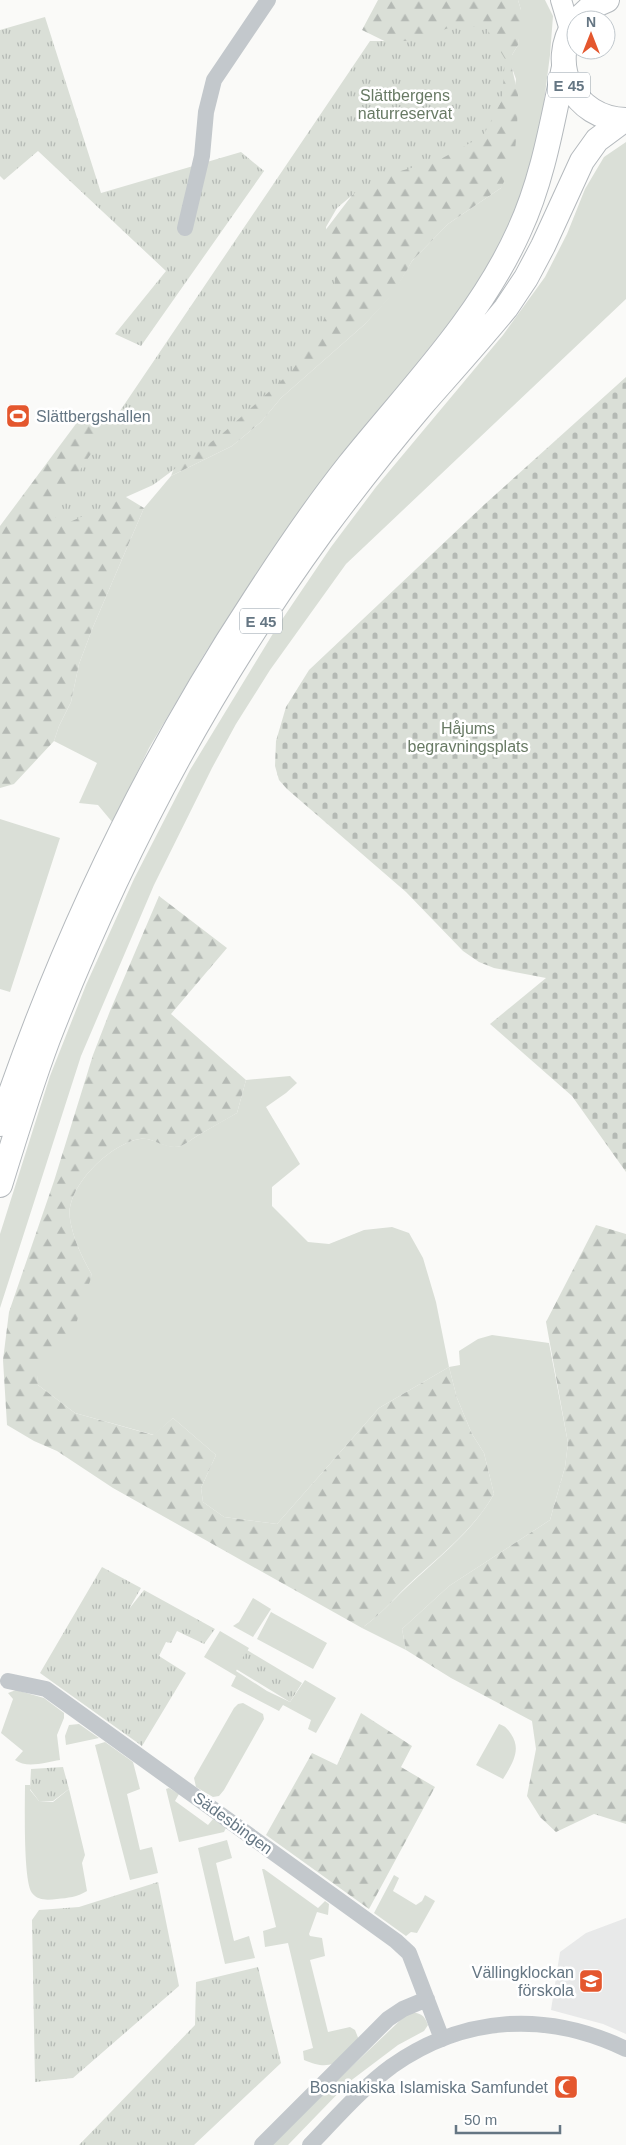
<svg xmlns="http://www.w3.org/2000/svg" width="626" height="2145" viewBox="0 0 626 2145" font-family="Helvetica,sans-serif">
<defs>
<pattern id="forest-firs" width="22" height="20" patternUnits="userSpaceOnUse" patternTransform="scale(1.25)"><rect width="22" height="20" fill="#dadfd7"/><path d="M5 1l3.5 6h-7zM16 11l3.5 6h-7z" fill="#b4b9b4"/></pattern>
<pattern id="cemetery-stones" width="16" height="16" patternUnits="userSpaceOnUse" patternTransform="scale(1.25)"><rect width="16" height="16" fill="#dadfd7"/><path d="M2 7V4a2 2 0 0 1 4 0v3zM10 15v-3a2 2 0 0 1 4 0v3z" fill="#b4b9b4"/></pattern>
<pattern id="park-tufts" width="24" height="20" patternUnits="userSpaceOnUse" patternTransform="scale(1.25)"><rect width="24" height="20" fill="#dadfd7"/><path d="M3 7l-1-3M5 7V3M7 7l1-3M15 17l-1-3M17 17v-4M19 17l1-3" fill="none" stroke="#b4b9b4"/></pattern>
</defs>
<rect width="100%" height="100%" fill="#fafaf8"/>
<path fill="#e8e9e9" d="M626 1918V2034L603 2024 551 2010 560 1952 586 1933Z"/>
<path fill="#dadfd7" d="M518 0H545L553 16 550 55 539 141 528 183 493 260 456 314 313 495 256 575 205 653 149 748 113 823 98 805 79 803 97 763 54 741 59 726 71 702 79 664 93 627 144 508 171 476 232 446 261 422 281 398 365 324 393 293 412 261 448 224 501 188 516 79 512 68V55L518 45 521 10Z
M626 142V299L346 564 270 670 236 724 212 768 154 885 81 1056 0 1308V1234L50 1076 86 985 134 879 190 770 277 627 331 547 376 487 503 335 545 277 567 234 585 189 604 157Z
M0 819 60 838 10 992 0 989Z
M290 1076 297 1083 286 1093 266 1107 300 1164 272 1187V1206L308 1242 329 1244 364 1230 392 1227 409 1233 423 1258 436 1302 449 1367 460 1365 459 1351 478 1339 492 1335 549 1343 568 1443 565 1467 550 1520 449 1586 402 1629 406 1650 362 1628C379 1616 392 1601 407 1587 438 1558 473 1531 494 1494L484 1453 472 1434 457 1398 449 1367 379 1408 277 1524 224 1517 203 1502 201 1488 216 1455 173 1418 154 1435 75 1413 38 1385 36 1365 53 1347 92 1275C82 1257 73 1239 70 1219 65 1187 111 1143 140 1139 154 1137 166 1150 181 1146 186 1144 192 1139 197 1136 210 1128 223 1121 237 1113L246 1080Z
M253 1598 271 1609 253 1637 233 1626 239 1622Z
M271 1612 327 1643 313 1669 257 1639Z
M220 1631 249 1648 236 1671 267 1691 290 1702 305 1680 336 1698 316 1733 308 1729 311 1720 283 1705 279 1711 231 1686 236 1676 204 1657Z
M16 1690 44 1698 64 1713V1718L57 1735 60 1760C46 1762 27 1769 15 1760L23 1751 1 1733 13 1699 8 1693Z
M243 1703 263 1714 264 1719 224 1790 219 1796 213 1797 196 1787 194 1778 234 1708 238 1704Z
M79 1724 99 1738 66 1745 65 1736 69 1725Z
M499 1724C505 1726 507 1728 511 1734 522 1750 512 1764 503 1779L476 1765Z
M105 1742 133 1762 140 1789 127 1794 140 1850 152 1847 158 1873 130 1880 95 1745Z
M25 1785H30V1790L39 1801 53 1802 69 1789 85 1855 82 1863 87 1891C77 1897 68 1898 57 1899 48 1900 38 1901 32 1893 23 1881 25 1803 25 1785Z
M169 1788 179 1794 175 1801 208 1825 213 1819 226 1828 224 1832 179 1842 166 1789Z
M227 1840 232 1858 216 1863 234 1941 249 1936 255 1958 225 1964 198 1848Z
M262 1869H264L318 1908 325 1901 329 1904 328 1915 317 1912 309 1934 310 1936 322 1938 325 1956 310 1960 328 2032 350 2027 355 2030 359 2040C339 2060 334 2073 304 2060L303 2051 313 2048 288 1943 265 1947 263 1931 276 1927Z
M394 1875 399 1878 393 1891 416 1905 422 1901 425 1895 435 1901 417 1933 411 1932 406 1936 374 1913Z
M409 2012C420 2013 424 2014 428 2025L424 2031 398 2045 349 2082 288 2145H269Z"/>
<path fill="url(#forest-firs)" d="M378 0H518L521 10V25L518 45 512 55V68L518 95 517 129 514 161 501 188 448 224 412 261 394 293 365 324 281 398 261 422 232 446 171 476 182 446 289 278 372 169 419 58 362 30Z
M84 413 115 417 98 480 144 508 93 627 79 664 71 702 59 726 54 741 14 784 0 788V526Z
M159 896 227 948 171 1014 246 1080 237 1113C224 1121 210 1128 197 1136 192 1139 186 1144 181 1146 166 1151 154 1137 140 1139 111 1143 65 1187 70 1219 73 1239 82 1257 92 1275L76 1324 37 1365 38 1385 75 1413 153 1435 173 1418 216 1455 201 1488 203 1502 224 1517 277 1524 379 1408 449 1367 457 1398 472 1434 484 1453 494 1494C473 1531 438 1557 407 1586 392 1601 379 1616 362 1628L113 1488 57 1451 34 1441 7 1425 3 1360 9 1312 54 1181 93 1055 110 1011Z
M596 1225 626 1234V1824L594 1814 556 1832 540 1817 527 1796 536 1749 532 1721 451 1678 406 1650 402 1629 449 1586 550 1520 565 1467 568 1443 546 1322Z
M361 1713 412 1746 401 1767 435 1787 369 1909 266 1835 312 1753 337 1765Z"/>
<path fill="url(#cemetery-stones)" d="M626 377V1172L572 1096 490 1024 546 978 494 968 479 962 463 951 406 892 287 789 279 780 275 766 276 741 286 707 309 670 485 504Z"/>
<path fill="url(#park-tufts)" d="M45 17 101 193 241 152 264 171 141 346 115 334 166 271 38 151 4 180 0 176V30Z
M459 24 487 29 505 59 502 100 483 136 439 160 390 174 356 192 337 208 326 227 328 252 335 280 331 309 292 371 222 434 153 485 63 525 51 513 370 41H414Z
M102 1567 141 1588 129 1609 144 1590 215 1629 204 1644 177 1631 171 1643 166 1642 159 1656 186 1673 142 1746 40 1673Z
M247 1650 302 1683 290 1702 236 1669Z
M63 1767 69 1789 53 1801H39L30 1789 31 1769Z
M158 1882 179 1986 73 2078 35 2082 32 1920 39 1910 79 1907Z
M258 1967 281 2063 194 2145H79L195 2025 196 1982Z"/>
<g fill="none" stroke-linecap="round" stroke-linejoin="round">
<defs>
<path id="major" d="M561 0 570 30"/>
<path id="highway" d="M577 20 591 7 607 0
M576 21C546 64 574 119 626 120
M0 1124C62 940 147 763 254 600 283 555 314 509 348 466 408 391 479 320 519 231 543 179 552 123 564 67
M0 1185C15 1136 30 1087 48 1039 118 859 210 685 323 530 355 487 388 445 422 405 450 373 479 341 506 308L526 278 543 246 582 161 597 140 624 120"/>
</defs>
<use href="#major" stroke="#b5babe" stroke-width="22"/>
<use href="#highway" stroke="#b4b9bd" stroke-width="26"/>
<path stroke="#c3c8cc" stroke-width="16" d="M185 228 202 156 206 112 214 80 268 0
M8 1681 46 1689 396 1941 409 1953 442 2039
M262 2145 388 2019 403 2009 427 1999
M310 2145C335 2119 362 2088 392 2066 465 2015 547 2011 626 2049"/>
<use href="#major" stroke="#fff" stroke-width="20"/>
<use href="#highway" stroke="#fff" stroke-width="24"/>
</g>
<defs>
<symbol id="stadium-square" viewBox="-11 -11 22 22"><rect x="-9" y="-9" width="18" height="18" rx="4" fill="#e4572e" stroke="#fff"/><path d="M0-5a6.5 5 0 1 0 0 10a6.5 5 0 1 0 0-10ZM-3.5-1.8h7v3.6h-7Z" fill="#fff"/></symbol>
<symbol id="school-square" viewBox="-11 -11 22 22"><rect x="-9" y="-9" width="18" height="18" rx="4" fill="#e4572e" stroke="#fff"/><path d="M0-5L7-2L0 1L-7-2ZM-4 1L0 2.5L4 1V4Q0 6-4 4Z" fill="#fff"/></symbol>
<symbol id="mosque-square" viewBox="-11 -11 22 22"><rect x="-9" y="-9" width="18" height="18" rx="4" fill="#e4572e" stroke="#fff"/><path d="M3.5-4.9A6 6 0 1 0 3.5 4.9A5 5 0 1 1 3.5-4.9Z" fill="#fff"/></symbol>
</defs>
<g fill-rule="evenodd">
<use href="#stadium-square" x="4" y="402" width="28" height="28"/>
<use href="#school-square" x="577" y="1967" width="28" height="28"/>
<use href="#mosque-square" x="552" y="2073" width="28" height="28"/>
</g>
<g text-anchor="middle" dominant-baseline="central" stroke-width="5" stroke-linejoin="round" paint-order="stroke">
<g fill="#fff" stroke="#939fa8" stroke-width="1">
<rect x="548" y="72.5" width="42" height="25" rx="4"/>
<rect x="240" y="608.5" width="42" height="25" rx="4"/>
</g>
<g font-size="15" font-weight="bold" fill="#657683">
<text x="569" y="85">E 45</text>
<text x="261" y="621">E 45</text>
</g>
<g font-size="16" fill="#687a64" stroke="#fff">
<text x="405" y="95">Slättbergens<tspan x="405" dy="18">naturreservat</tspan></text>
<text x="468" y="728">Håjums<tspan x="468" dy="18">begravningsplats</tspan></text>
</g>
<g font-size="16" fill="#657683" stroke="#fff" text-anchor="end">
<text x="36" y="416" text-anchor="start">Slättbergshallen</text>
<text x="574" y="1972">Vällingklockan<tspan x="574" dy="18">förskola</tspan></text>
<text x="548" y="2087">Bosniakiska Islamiska Samfundet</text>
</g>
<g font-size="16" fill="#657683" stroke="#fff">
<text transform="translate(233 1823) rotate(36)">Sädesbingen</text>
</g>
</g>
<g transform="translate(591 35)"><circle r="24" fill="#ffffff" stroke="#c1c8cd"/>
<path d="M0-4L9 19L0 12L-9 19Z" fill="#e4572e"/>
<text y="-8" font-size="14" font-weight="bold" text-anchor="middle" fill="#657683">N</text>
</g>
<path d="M456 2125v8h104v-8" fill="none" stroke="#657683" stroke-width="2.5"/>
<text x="464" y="2125" font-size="15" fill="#657683" stroke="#ffffff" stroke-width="4" paint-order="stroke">50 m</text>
</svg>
